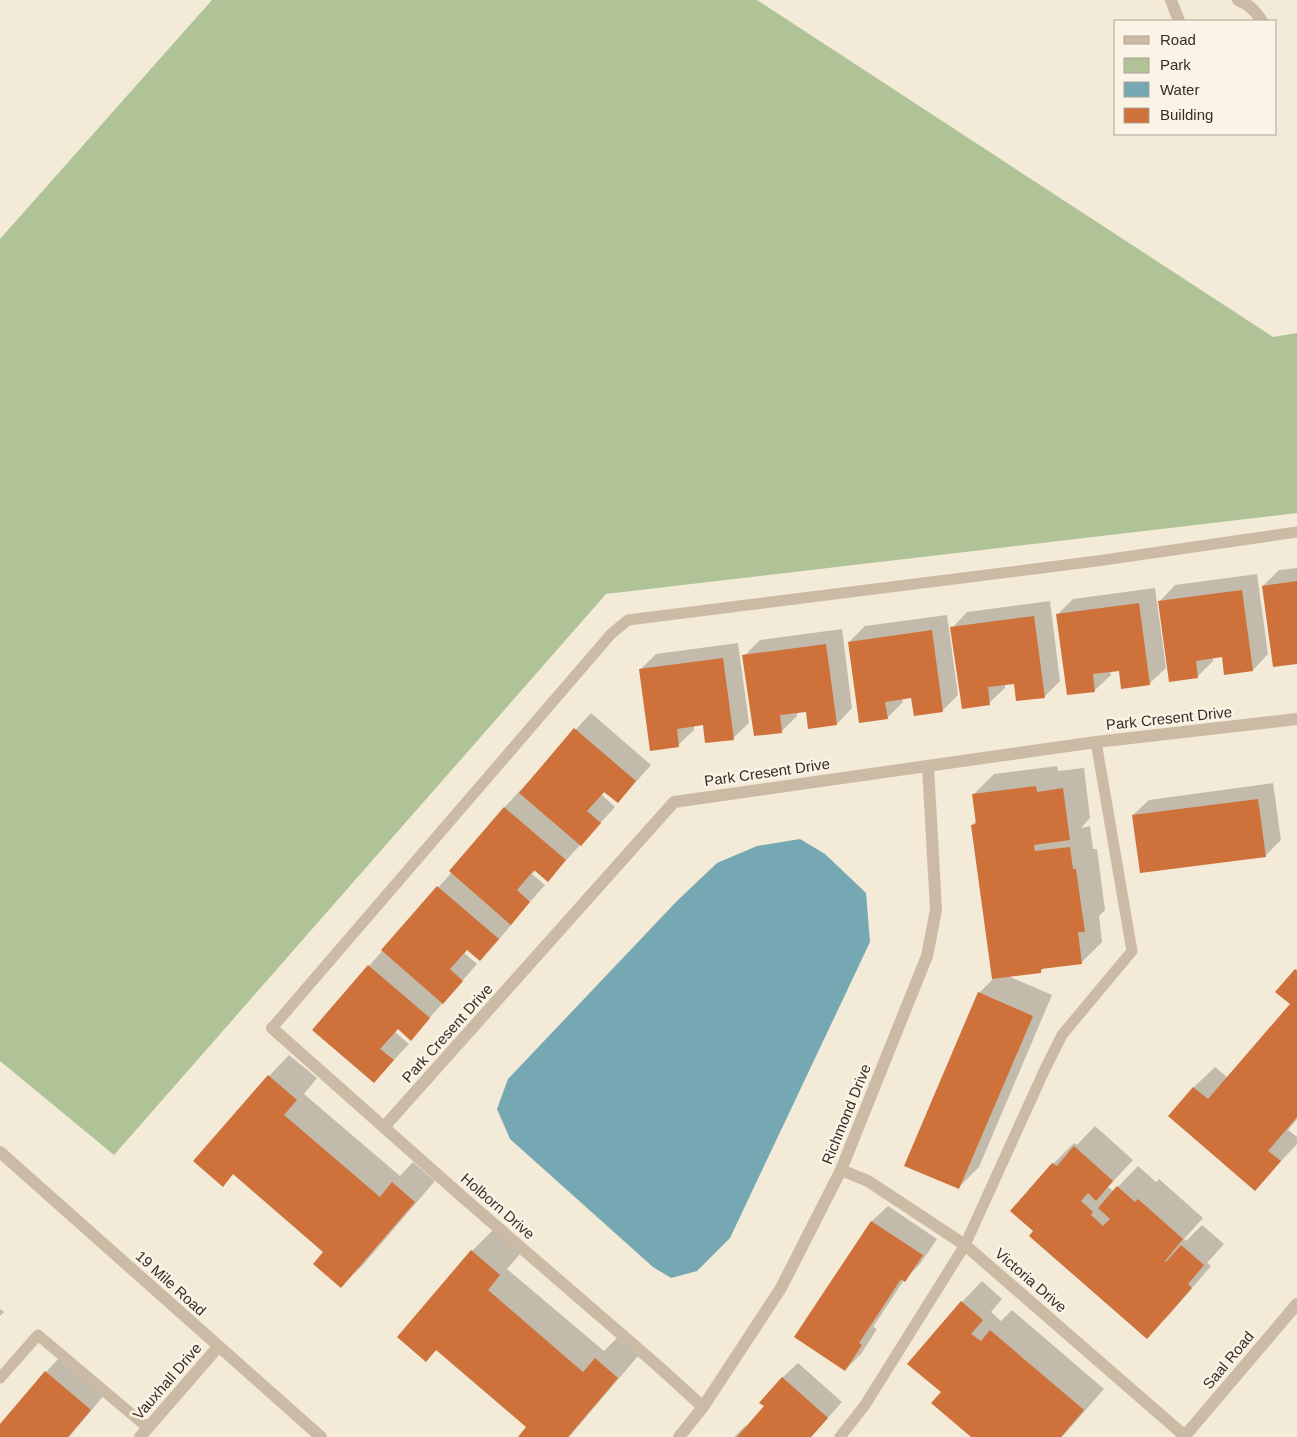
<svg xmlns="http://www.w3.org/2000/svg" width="1297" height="1437" viewBox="0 0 1297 1437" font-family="Arial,sans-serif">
<rect width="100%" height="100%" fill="#f3ead8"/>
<path fill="#afc397" d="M212 0H757L1273 337 1297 333V513L606 594 114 1155 0 1061V239Z"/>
<path fill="#75a8b2" d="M800 839 825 854 866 893 870 942 730 1238 697 1271 671 1278 653 1267 510 1139 497 1109 508 1079 676 902 717 863 757 846Z"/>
<path fill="#0003" d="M1297 568V663L1263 586 1279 570Z
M1257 574 1268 654 1253 670 1223 656 1213 657V661L1197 677 1160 601 1175 585Z
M1155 588 1166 668 1150 683 1123 687 1120 670 1110 671 1111 675 1095 690 1057 615 1073 599Z
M1050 601 1060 681 1045 696 1015 683 1005 684V688L989 703 952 628 967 612Z
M947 615 958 695 942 711 912 697 902 698 903 702 887 718 849 642 865 626Z
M842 629 852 708 837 724 807 710 797 712V716L782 731 744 656 760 640Z
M738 643 749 723 733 738 704 724 694 725V730L678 745 640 670 656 654Z
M591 713 651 765 618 802 605 791 602 795 615 807 548 880 536 870 532 874 545 885 512 922 513 923 495 944 480 959 468 949 464 953 477 964 411 1039 399 1028 395 1032 409 1044 374 1081 369 966 452 872 450 871 505 807Z
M1057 766 1058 771 1084 768 1090 818 1081 828 1090 826 1093 849H1097L1105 910 1099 916 1102 942 1081 963 1044 968 1040 972 1008 976 1052 995 979 1167 958 1188 979 993 993 979 972 825 977 820 973 795 994 774Z
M1273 783 1281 840 1265 856 1133 815 1149 800Z
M1297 969V1119L1288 1130 1297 1137V1144L1255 1189 1170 1116 1194 1087 1215 1067 1228 1078 1291 1004 1277 992Z
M289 1055 317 1078 304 1094 400 1176 413 1162 435 1181 362 1266 341 1286 325 1252 234 1173 222 1185 269 1076Z
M1095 1126 1133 1160 1108 1187 1114 1191 1138 1166 1156 1182 1159 1179 1203 1218 1184 1239 1186 1241 1202 1225 1224 1244 1207 1263 1211 1266 1168 1316 1147 1337 1012 1211 1053 1164 1074 1143 1077 1145Z
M888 1206 937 1239 920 1264 904 1280 873 1327 877 1329 861 1354 845 1370 796 1337 872 1221Z
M493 1230 520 1254 507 1269 604 1351 617 1338 638 1356 569 1437H520L528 1427 437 1349 426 1360 472 1251Z
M982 1281 1002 1299 991 1312 1001 1321 1012 1310 1104 1389 1062 1437H973L942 1392 962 1302Z
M0 1309 4 1312 0 1316Z
M61 1356 105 1394 69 1437H0V1426L46 1372Z
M798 1363 842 1402 811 1437H734L745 1426 747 1428 766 1406 782 1378Z"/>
<path fill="#cf713a" d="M1297 581V664L1273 667 1262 586Z
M1242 590 1253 671 1224 675 1222 657 1196 661 1198 678 1169 682 1158 601Z
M1139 603 1150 685 1121 689 1119 671 1093 674 1095 692 1067 695 1056 614Z
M1034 616 1045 698 1016 701 1014 684 988 687 990 705 962 709 950 627Z
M932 630 943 712 914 716 911 698 885 702 888 719 859 723 848 642Z
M826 644 837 725 808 729 806 712 780 715 782 733 754 736 742 655Z
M723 658 734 740 705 743 703 725 677 729 679 747 650 751 639 669Z
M574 728 636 781 618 803 604 792 587 811 601 823 581 846 519 793Z
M1036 786 1037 792 1063 788 1070 840 1034 845 1035 851 1070 847 1073 869H1076L1085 932H1078L1082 964 1041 969V973L992 979 971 825 976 824 972 794Z
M1258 799 1266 857 1140 873 1132 815Z
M504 807 566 860 548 882 534 870 517 890 530 902 511 925 449 871Z
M437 886 499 939 480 961 467 950 450 969 463 981 443 1004 381 950Z
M368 965 430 1018 411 1041 398 1029 380 1049 394 1060 374 1083 312 1030Z
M1295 969 1297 971V1117L1268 1151 1281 1161 1255 1191 1168 1116 1193 1087 1208 1099 1290 1004 1275 992Z
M978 992 1033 1016 959 1189 904 1166Z
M268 1075 297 1100 284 1115 380 1197 392 1182 415 1202 341 1288 313 1264 323 1252 233 1174 223 1187 193 1161Z
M1074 1146 1113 1181 1096 1201 1088 1193 1081 1201 1093 1212 1091 1215 1103 1226 1110 1219 1098 1208 1117 1186 1135 1202 1138 1199 1183 1239 1165 1261 1166 1262 1181 1245 1204 1265 1188 1284 1192 1288 1147 1339 1029 1236 1033 1231 1010 1211 1052 1163 1057 1166Z
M871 1221 923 1255 905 1282 901 1279 859 1343 862 1345 845 1371 794 1337Z
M471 1250 500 1275 488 1290 583 1372 595 1358 618 1378 568 1437H518L526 1427 436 1350 426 1362 397 1337Z
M961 1301 983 1320 971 1334 981 1341 990 1330 1084 1410 1061 1437H971L931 1403 941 1392 907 1364Z
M45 1371 91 1410 68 1437H0V1424Z
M782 1377 828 1418 811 1437H737L764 1406 759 1403Z"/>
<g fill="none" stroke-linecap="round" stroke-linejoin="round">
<path stroke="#ccbba4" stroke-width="11" d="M272 1028 611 634 628 620 1097 561 1297 532
M0 1378 38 1335 148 1428
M840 1437 865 1405 965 1245 1045 1069 1062 1035 1132 951 1096 742"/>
<path stroke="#ccbba4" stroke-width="12" d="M1171 0 1179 21
M1238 0C1249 4 1255 11 1262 21
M272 1028 466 1200 658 1366 703 1407
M384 1127 674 802 1096 742 1297 719
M841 1170 868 1181 965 1245 1185 1436
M140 1437 218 1347
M679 1437 703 1407 781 1288 841 1170 927 956 936 910 928 766"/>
<path stroke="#ccbba4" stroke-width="12" d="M0 1152 321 1437
M1184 1437 1297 1304"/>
</g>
<g text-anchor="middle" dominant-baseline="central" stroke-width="5" stroke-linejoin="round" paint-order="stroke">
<g font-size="15" fill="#372d26" stroke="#fbf3e5">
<text transform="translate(1169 718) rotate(-6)">Park Cresent Drive</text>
<text transform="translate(767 772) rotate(-8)">Park Cresent Drive</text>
<text transform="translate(447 1033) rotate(-48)">Park Cresent Drive</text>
<text transform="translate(846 1114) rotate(-68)">Richmond Drive</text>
<text transform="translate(498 1206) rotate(41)">Holborn Drive</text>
<text transform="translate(1031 1280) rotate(41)">Victoria Drive</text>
<text transform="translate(171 1283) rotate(42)">19 Mile Road</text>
<text transform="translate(1228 1360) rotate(-50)">Saal Road</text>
<text transform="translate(167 1381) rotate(-49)">Vauxhall Drive</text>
</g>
</g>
<rect x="1114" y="20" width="162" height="115" fill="#fbf3e5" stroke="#ada499"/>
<rect x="1124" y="36" width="25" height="8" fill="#ccbba4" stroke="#ada499"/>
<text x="1160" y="45" font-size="15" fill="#372d26">Road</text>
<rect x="1124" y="58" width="25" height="15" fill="#afc397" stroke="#ada499"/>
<text x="1160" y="70" font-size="15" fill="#372d26">Park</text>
<rect x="1124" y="82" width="25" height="15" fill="#75a8b2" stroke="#ada499"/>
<text x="1160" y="95" font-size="15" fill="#372d26">Water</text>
<rect x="1124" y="108" width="25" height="15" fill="#cf713a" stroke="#ada499"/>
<text x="1160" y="120" font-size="15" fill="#372d26">Building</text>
</svg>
